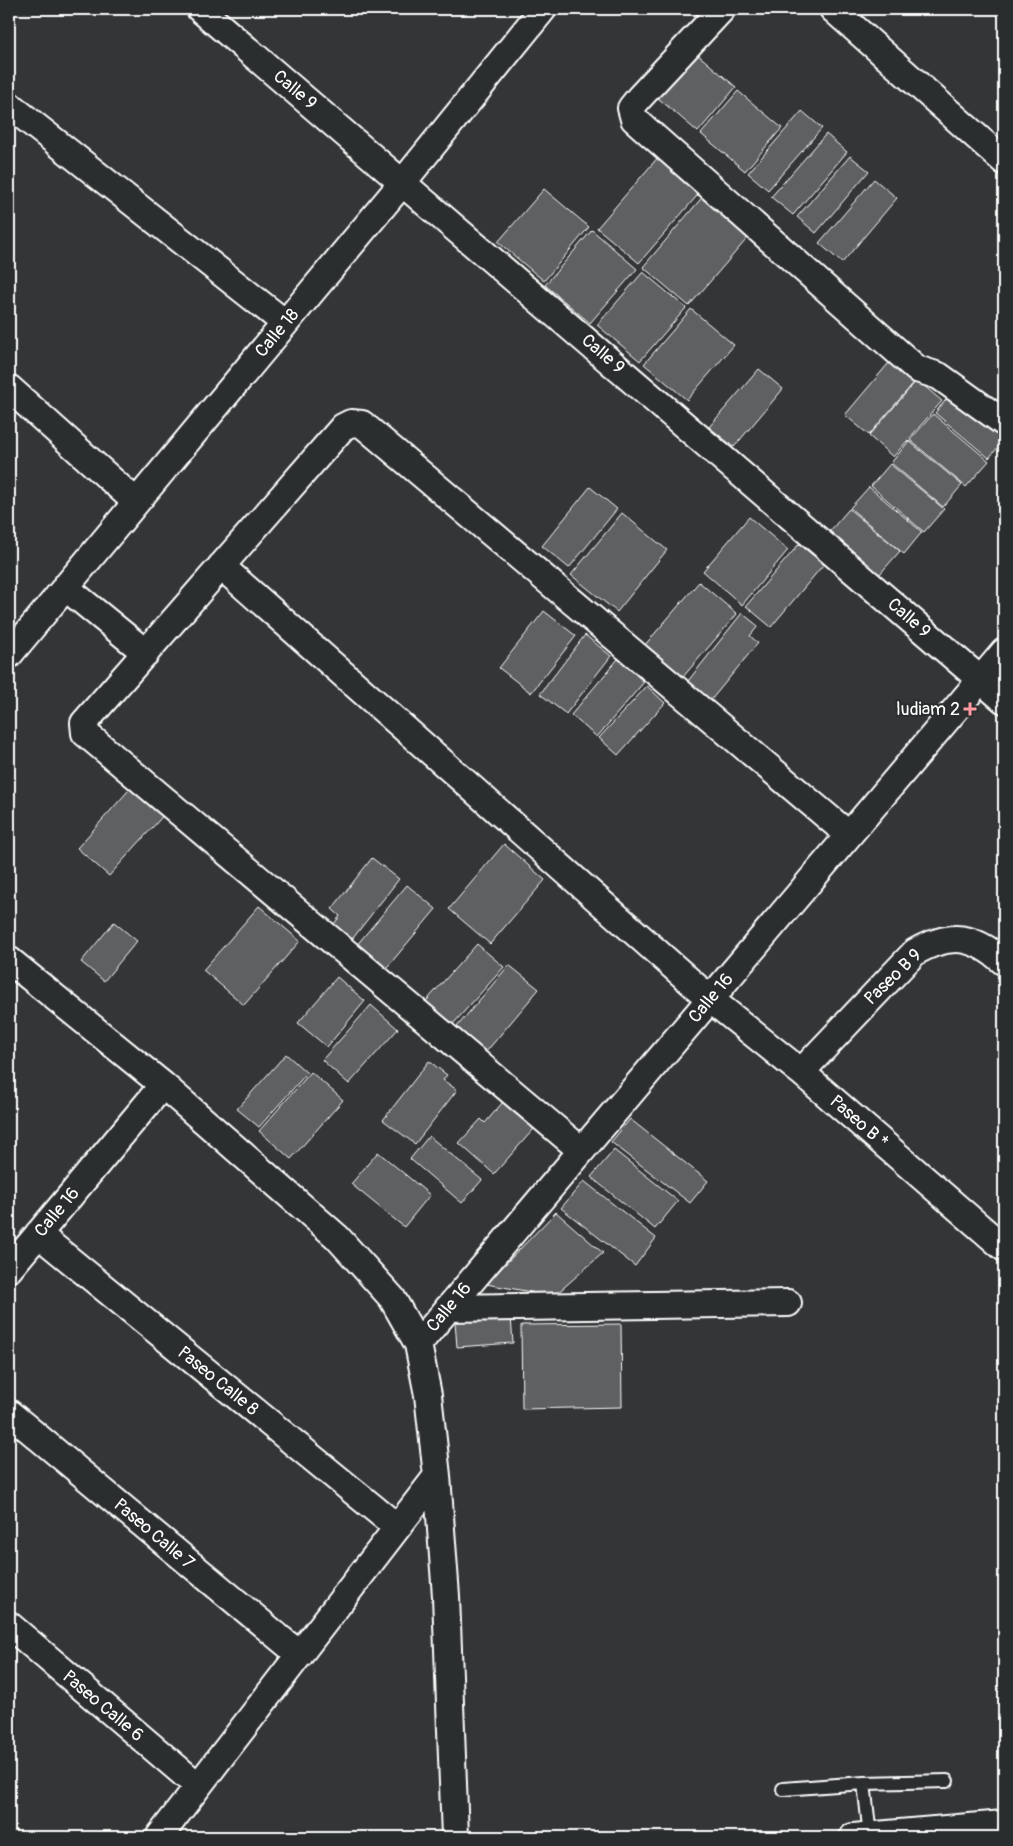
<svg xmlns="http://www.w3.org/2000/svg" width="1013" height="1846" viewBox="0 0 1013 1846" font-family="Pangolin,sans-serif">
<rect width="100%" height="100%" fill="#333536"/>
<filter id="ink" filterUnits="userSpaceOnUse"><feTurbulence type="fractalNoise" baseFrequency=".02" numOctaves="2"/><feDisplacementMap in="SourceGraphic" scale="10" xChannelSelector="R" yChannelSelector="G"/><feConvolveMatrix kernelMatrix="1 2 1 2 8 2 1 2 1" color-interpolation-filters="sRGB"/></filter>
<g filter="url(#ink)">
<path fill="#5f6162" stroke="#fff" d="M690 48 736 87 698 132 652 93Z
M738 91 782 128 745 171 701 134Z
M802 111 822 128 768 190 748 173Z
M826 134 847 152 793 215 771 197Z
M660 155 702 190 639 263 597 228Z
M850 156 869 171 816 233 797 217Z
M874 179 897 198 842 263 819 243Z
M544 189 589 227 544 281 498 242Z
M705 194 752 233 689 306 643 267Z
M592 230 637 269 590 323 545 285Z
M643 272 686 308 640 361 597 325Z
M691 309 734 345 687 400 644 364Z
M893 358 917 379 869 435 845 415Z
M759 369 783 389 734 447 709 427Z
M917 380 942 401 893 457 869 436Z
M953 391 1004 434V440L989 458 935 413Z
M933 414 989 461 966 487 910 440Z
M909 441 962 485 943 507 891 463Z
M890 464 944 509 924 532 871 486Z
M590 487 617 509 569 568 542 546Z
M869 487 922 532 904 554 850 508Z
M849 509 900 551 879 575 829 532Z
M622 513 667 550 617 612 571 575Z
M749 517 788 550 742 605 703 571Z
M799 544 824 564 771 627 746 606Z
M699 582 737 614 682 678 644 646Z
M544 611 576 636 531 693 499 668Z
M742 613 758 626 750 636 758 643 711 700 688 681Z
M585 635 611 656 566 714 540 694Z
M618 659 644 682 597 737 571 715Z
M647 686 665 703 618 755 599 738Z
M137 781 169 809 109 876 77 848Z
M504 844 545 880 490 944 449 909Z
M372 858 399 879 350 942 331 928 340 916 332 909Z
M407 885 436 909 379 977 350 953Z
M259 906 300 941 244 1005 203 970Z
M114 922 137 941 104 981 81 962Z
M477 944 504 967 445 1033 419 1009Z
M509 965 539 989 480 1059 450 1035Z
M337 977 365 1001 327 1047 298 1023Z
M371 1005 398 1029 349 1084 322 1060Z
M286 1054 307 1073 259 1127 237 1109Z
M429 1061 447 1075 443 1080 457 1090 415 1144 383 1120Z
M311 1072 343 1100 291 1159 259 1131Z
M509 1095 540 1122 494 1174 459 1143 481 1119 485 1123Z
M630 1119 708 1181 690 1203 611 1142Z
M429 1136 482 1180 462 1203 410 1159Z
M614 1150 678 1201 655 1229 591 1177Z
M378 1152 430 1195 404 1227 351 1184Z
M584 1181 656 1238 635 1266 561 1208Z
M556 1212 603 1253 554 1296 486 1284Z
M511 1317 513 1343 457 1347 455 1321Z
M621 1324 622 1407 522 1409 521 1325Z"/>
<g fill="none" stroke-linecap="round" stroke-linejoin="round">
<defs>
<path id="lane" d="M864 1783 947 1781
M783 1789 864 1783 870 1836"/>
<path id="street" d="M200 9 1004 700
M722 9 639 98 631 108 634 119 917 369 939 376 1003 422
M833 9 1004 161
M9 105 285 323
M9 388 136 502
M221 566 710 999 801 1072 1004 1248
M65 587 146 653
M9 655 403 182 543 9
M9 960 163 1085 337 1237 392 1298 418 1344 428 1395 437 1476 446 1596 455 1837
M801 1072 915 952C951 932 973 935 1004 962
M581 1150 85 733 84 723 343 427 351 423 362 424 849 835
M38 1234 397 1527
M9 1269 163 1085
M448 1308 788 1303
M418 1344 1004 652
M9 1413 300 1655
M9 1625 198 1786
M159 1837 437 1476
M853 1837 1004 1824"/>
</defs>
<use href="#lane" stroke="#fff" stroke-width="16"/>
<use href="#street" stroke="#fff" stroke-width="30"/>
<use href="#lane" stroke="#2a2d2e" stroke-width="12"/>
<use href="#street" stroke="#2a2d2e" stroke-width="26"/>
</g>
</g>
<path fill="#ff9aa2" stroke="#2a2d2e" stroke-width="2" d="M967.5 701.5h5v5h5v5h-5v5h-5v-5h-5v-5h5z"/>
<g text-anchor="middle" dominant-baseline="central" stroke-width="4" stroke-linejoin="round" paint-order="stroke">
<g font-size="18" fill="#fff" stroke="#2a2d2e">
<text transform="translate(295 90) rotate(40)">Calle 9</text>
<text transform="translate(277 333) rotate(-50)">Calle 18</text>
<text transform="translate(603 354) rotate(41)">Calle 9</text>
<text transform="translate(909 618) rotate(41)">Calle 9</text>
<text transform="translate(893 977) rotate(-44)">Paseo B 9</text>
<text transform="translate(711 998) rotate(-50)">Calle 16</text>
<text transform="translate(859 1122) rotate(41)">Paseo B *</text>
<text transform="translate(57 1212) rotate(-50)">Calle 16</text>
<text transform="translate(449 1307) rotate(-50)">Calle 16</text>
<text transform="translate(218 1381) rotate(39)">Paseo Calle 8</text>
<text transform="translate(154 1534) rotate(40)">Paseo Calle 7</text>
<text transform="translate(103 1706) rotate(40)">Paseo Calle 6</text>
</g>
<g font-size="18" fill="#fff" stroke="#2a2d2e" text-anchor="end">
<text x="960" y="709">ludiam 2</text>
</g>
</g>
<rect width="1013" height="1846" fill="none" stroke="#2a2d2e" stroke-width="30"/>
<rect x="15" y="15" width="983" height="1816" fill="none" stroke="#fff" stroke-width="2" filter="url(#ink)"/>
</svg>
